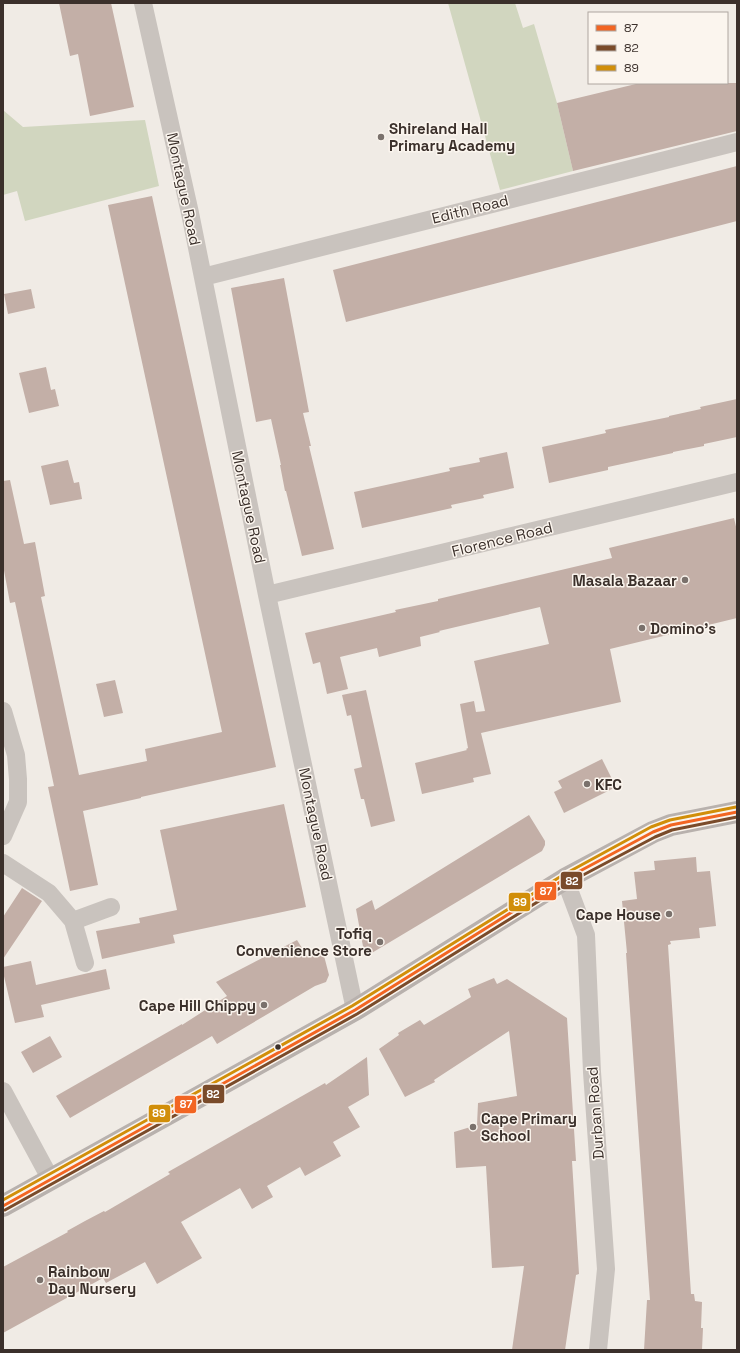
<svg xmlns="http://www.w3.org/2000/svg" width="740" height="1353" viewBox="0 0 740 1353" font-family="'Space Grotesk',sans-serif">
<rect width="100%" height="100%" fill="#f0ebe5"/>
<path fill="#d1d6bf" d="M448 3H515L523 28 534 24 557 103 573 171 500 190Z
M3 110 23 127 145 120 159 186 25 221 17 191 3 195Z"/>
<path fill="#c3afa7" d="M59 3H111L134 107 90 116 78 54 70 56Z
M640 83H737V131L573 171 557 103Z
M737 166V221L346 322 333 270Z
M152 196 276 767 141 797V798L83 811 98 885 70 891 48 787 54 786 15 602 10 603 3 565V481L10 480 24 544 35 542 45 596 41 597 79 775 147 761 145 749 222 732 108 205Z
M284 278 309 412 303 413 311 446H309L334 549 302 556 286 491H285L280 465H281L271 419 256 422 231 288Z
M31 289 35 308 8 314 4 294Z
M46 367 51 390 55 389 59 406 29 413 19 373Z
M737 399V437L704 444V446L673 452V453L608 467V470L549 483 542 447 606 433 605 430 669 417V416L701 409 700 407Z
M507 452 514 488 483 495 484 498 451 505 452 508 362 528 354 492 450 471 449 468 480 462 479 458Z
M68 460 74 483 79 482 82 499 50 505 41 466Z
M734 518 737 531V618L610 649 621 702 481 733 491 774 473 778 474 782 422 794 415 763 467 750 466 749 468 748 460 704 474 701 476 712 485 711 474 661 549 644 540 607 439 631 440 632 420 637 421 646 379 657 377 648 340 657 348 689 327 694 320 662 313 664 305 633 396 612 395 610 438 601V599L612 558 609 548Z
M115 680 123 713 104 717 96 684Z
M366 690 395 821 371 827 364 799H361L354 769 362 767 351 715 347 716 342 695Z
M602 759 616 787 564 813 554 792 562 788 558 781Z
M284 804 306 907 173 935 175 943 102 959 96 931 140 923 139 918 177 910 160 830Z
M529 815 545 841V845L542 851 365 957 356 909 372 900 375 910Z
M696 857 697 872 710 871 716 926 699 928 700 938 670 941 671 944 668 945 691 1294H694L695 1301 702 1302 701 1328H703L702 1350H644L647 1300H650L626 953H627L622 901 637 899 634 872 655 870 654 861Z
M22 888 42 901 3 959V917Z
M297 940 307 956 322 948 329 975 326 982 315 986 217 1044 212 1036 70 1118 56 1096 182 1024V1025L227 996 216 982Z
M31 961 36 985 106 969 110 989 41 1005 44 1017 15 1023 3 972V967Z
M494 978 497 984 507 979 567 1018 576 1161H572L579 1274 576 1275 565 1350H512L524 1266 492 1268 486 1166 456 1168 454 1132 477 1125 478 1103 517 1096 509 1031 434 1080 435 1082 405 1097 379 1049 399 1035 398 1033 420 1020 424 1025 471 997 468 989Z
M50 1036 62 1057 33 1073 21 1052Z
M367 1057 369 1095 348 1107 360 1127 333 1142 341 1156 305 1176 300 1167 267 1186 273 1197 252 1209 240 1188 181 1222 202 1258 157 1284 145 1262 106 1283 103 1278 3 1333V1267L68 1232 67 1231 85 1221 104 1211 105 1212 170 1174 168 1172 325 1083 326 1085Z"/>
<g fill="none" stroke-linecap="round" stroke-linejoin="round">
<path stroke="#c9c3be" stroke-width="18" d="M143 3 190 213 267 595 355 1010
M203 277 737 142
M267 595 737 482
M3 711 16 755 18 779V802L3 836
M3 863 49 893 73 921 85 963
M565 879 586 935 592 1072 606 1269 598 1350
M73 921 111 907
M3 1091 51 1180"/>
<path stroke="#b8b1ad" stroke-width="22" d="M3 1206 355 1010 565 879 653 832 671 825 737 812"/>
<defs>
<path id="bus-1" d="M3 1206 355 1010 565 879 653 832 671 825 737 812"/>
<path id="bus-2" d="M5 1210 357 1014 568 883 655 837 672 830 737 817"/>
<path id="bus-3" d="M3 1200 352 1006 563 875 651 827 670 820 736 807"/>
</defs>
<use href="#bus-1" stroke="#fbf5ee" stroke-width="6"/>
<use href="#bus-2" stroke="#fbf5ee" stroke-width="6"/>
<use href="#bus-3" stroke="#fbf5ee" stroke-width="6"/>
<use href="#bus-1" stroke="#f26522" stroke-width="3"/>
<use href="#bus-2" stroke="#7a4b2a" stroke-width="3"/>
<use href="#bus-3" stroke="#d18e09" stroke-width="3"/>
</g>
<g fill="#7a716c" stroke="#fbf5ee" stroke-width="1.5">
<circle cx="381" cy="137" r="4"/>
<circle cx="685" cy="580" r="4"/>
<circle cx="642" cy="628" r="4"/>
<circle cx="587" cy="784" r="4"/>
<circle cx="669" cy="914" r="4"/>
<circle cx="380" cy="942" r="4"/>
<circle cx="264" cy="1005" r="4"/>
<circle cx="473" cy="1127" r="4"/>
<circle cx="40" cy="1280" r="4"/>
</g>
<circle fill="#3b302b" stroke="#fbf5ee" stroke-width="1.5" cx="278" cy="1047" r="3.5"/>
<g text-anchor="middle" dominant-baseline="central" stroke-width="3" stroke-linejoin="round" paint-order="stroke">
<g font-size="15" font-weight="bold" fill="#3b302b" stroke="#fbf5ee" text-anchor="start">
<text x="389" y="128">Shireland Hall<tspan x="389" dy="17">Primary Academy</tspan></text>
<text x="677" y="580" text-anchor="end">Masala Bazaar</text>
<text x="650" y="628">Domino's</text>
<text x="595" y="784">KFC</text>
<text x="661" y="914" text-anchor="end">Cape House</text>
<text x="372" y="933" text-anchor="end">Tofiq<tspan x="372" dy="17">Convenience Store</tspan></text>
<text x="256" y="1005" text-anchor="end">Cape Hill Chippy</text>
<text x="481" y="1118">Cape Primary<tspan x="481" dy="17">School</tspan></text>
<text x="48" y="1271">Rainbow<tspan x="48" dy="17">Day Nursery</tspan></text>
</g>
<g font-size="15" fill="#3b302b" stroke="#fbf5ee">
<text transform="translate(184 189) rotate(78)">Montague Road</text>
<text transform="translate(470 209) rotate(-14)">Edith Road</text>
<text transform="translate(249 507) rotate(78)">Montague Road</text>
<text transform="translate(502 539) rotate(-14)">Florence Road</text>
<text transform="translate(316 824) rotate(78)">Montague Road</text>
<text transform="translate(595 1113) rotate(-94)">Durban Road</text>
</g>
</g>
<g stroke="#fbf5ee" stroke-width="1.5">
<rect x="560" y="871" width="23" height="19" rx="4" fill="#7a4b2a"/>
<rect x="534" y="881" width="23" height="20" rx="4" fill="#f26522"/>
<rect x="508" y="892" width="23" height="20" rx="4" fill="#d18e09"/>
<rect x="202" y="1084" width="23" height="20" rx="4" fill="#7a4b2a"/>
<rect x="174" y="1095" width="23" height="19" rx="4" fill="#f26522"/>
<rect x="148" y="1104" width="23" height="19" rx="4" fill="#d18e09"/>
</g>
<g font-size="11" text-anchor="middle" font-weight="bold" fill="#fff">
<text x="572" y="885">82</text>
<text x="546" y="895">87</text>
<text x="520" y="906">89</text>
<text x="213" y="1098">82</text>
<text x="186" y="1108">87</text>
<text x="159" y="1117">89</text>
</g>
<rect width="740" height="1353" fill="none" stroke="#3b302b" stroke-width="8"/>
<rect x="588" y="12" width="140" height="72" fill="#fbf5ee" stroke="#aea6a0"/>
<rect x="596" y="25" width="20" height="6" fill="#f26522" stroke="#aea6a0"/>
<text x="624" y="32" font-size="12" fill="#3b302b">87</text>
<rect x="596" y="45" width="20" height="6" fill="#7a4b2a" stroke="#aea6a0"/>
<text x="624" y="52" font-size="12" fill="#3b302b">82</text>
<rect x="596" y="65" width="20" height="6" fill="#d18e09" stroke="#aea6a0"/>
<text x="624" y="72" font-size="12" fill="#3b302b">89</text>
</svg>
